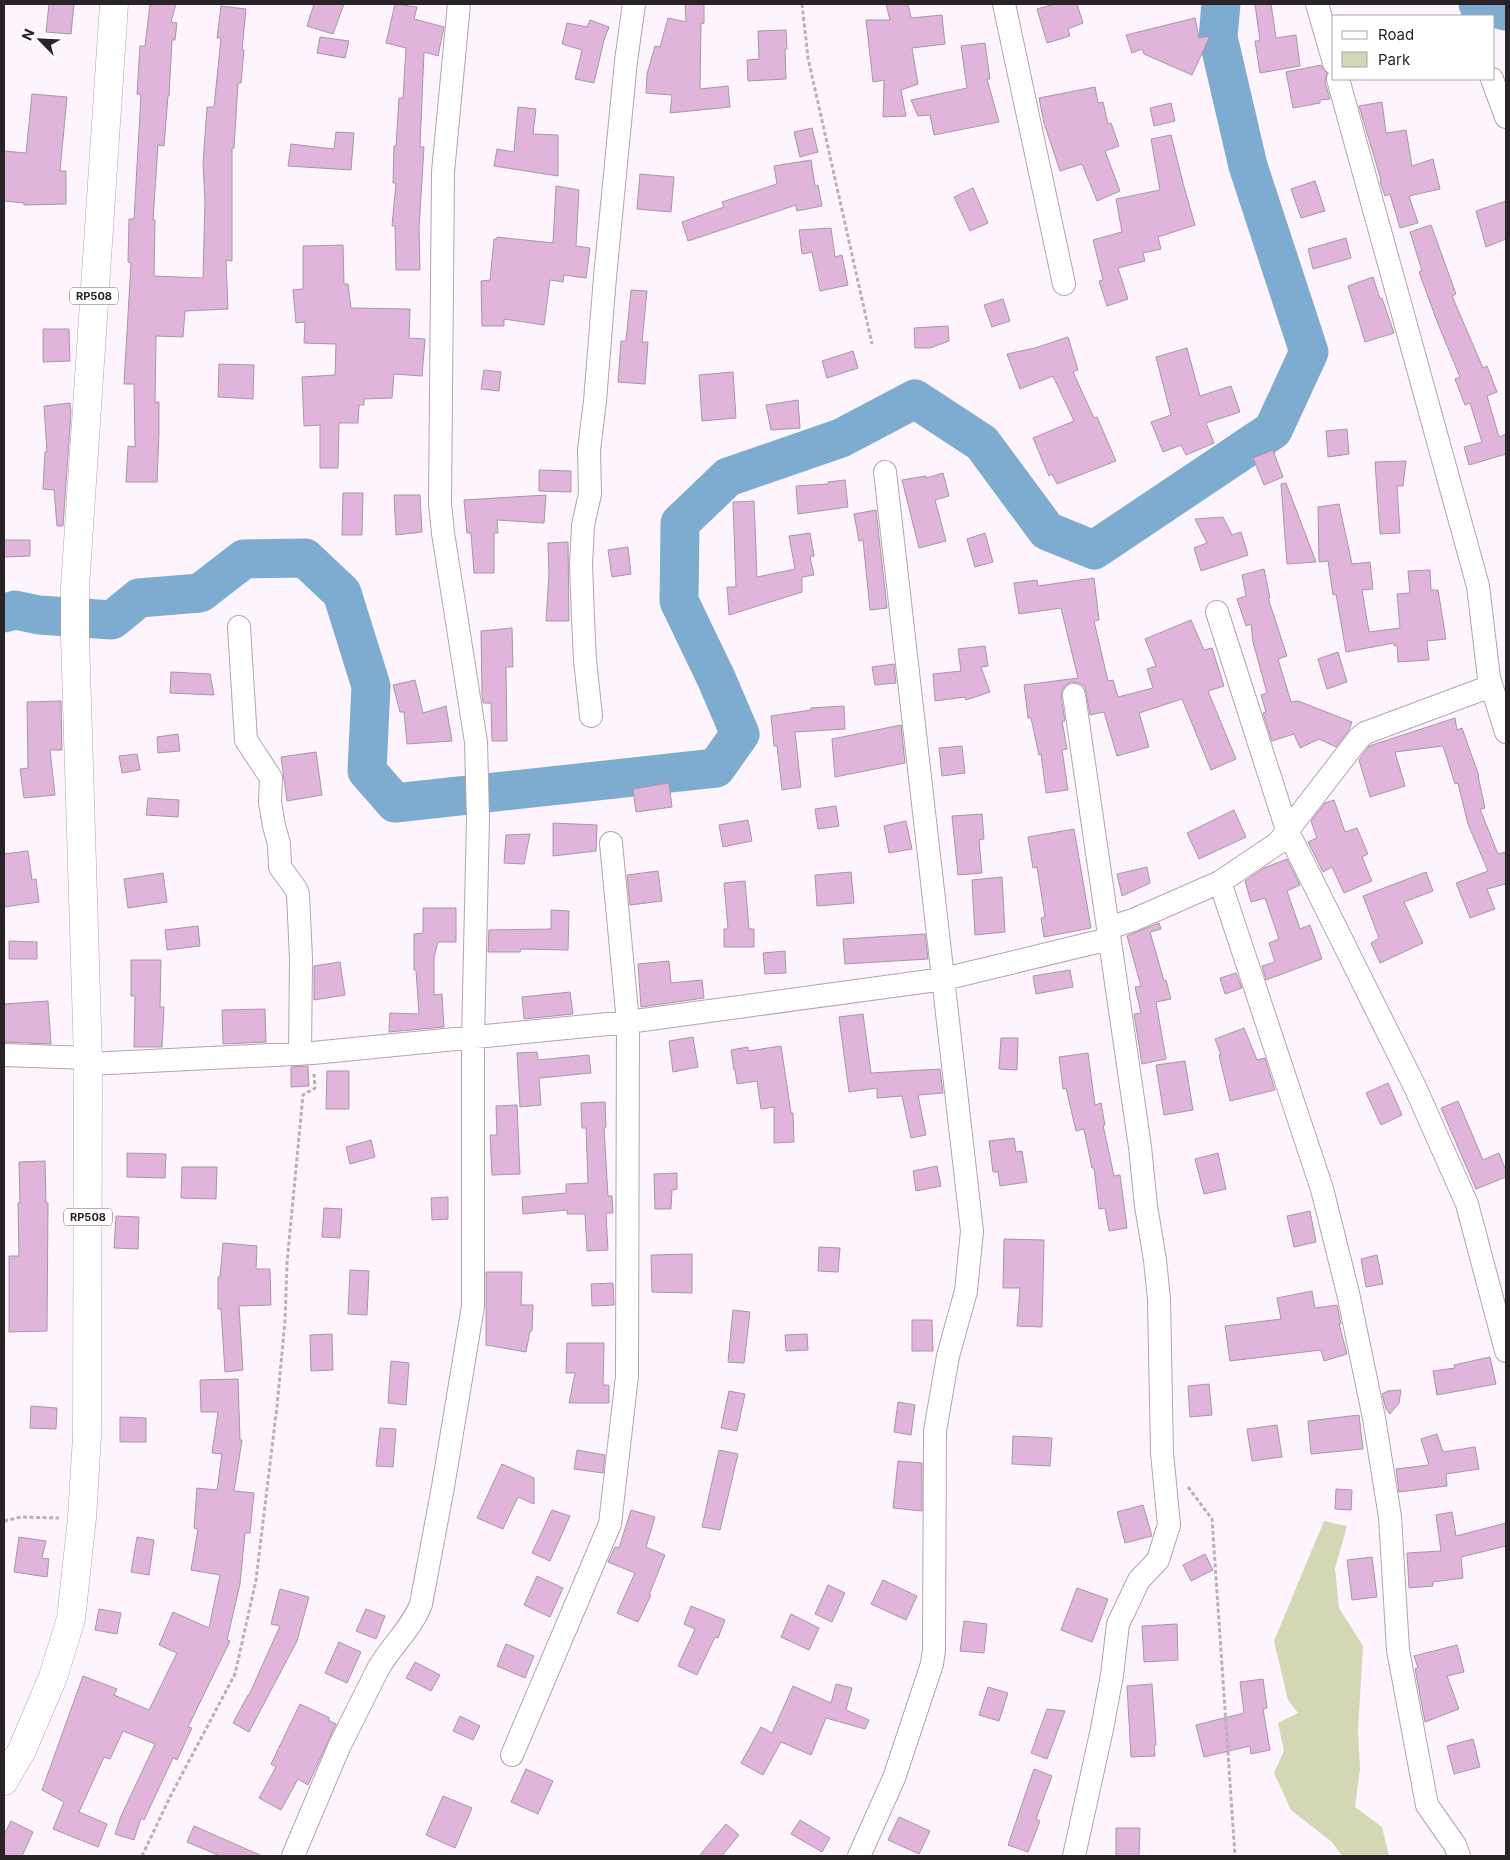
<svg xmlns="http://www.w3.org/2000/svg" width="1510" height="1860" viewBox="0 0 1510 1860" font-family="Inter,sans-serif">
<rect width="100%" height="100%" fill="#fef4fd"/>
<path fill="#d3d7b4" d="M1324 1521 1347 1526 1335 1568 1339 1608 1363 1646 1358 1729 1360 1769 1355 1807 1382 1827 1389 1856H1342L1332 1842 1291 1810 1274 1773 1284 1751 1278 1723 1298 1713 1288 1700 1274 1641Z"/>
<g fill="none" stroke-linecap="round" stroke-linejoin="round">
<path stroke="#7dacd0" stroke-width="6" d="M4 621 15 610"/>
<path stroke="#7dacd0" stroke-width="39" d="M1478 4 1506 11
M4 613 15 610 39 615 112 620 139 598 200 593 244 559 305 558 342 593 371 686 367 771 395 803 716 768 740 734 716 678 679 601 680 523 728 477 841 438 915 399 982 443 1047 531 1094 550 1273 430 1309 352 1248 166 1218 37 1221 4"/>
</g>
<path fill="#e0b4db" stroke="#a798a5" d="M49 4H74L71 34 46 32Z
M150 4H176L171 22 177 23 175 40H172L169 96H168L164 146 158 145 153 220H155L154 276 203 278 205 200 203 164 207 107H214L221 38H217L221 6 246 9 242 50H244L241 83H238L234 148H232V261L226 260 228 309 185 311 183 337 156 336 155 402H159V433L157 482H126L128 446 135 447 134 384H124L131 263 128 262 129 219H134L141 95 137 94 140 46H145Z
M314 4H344L333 34 307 26Z
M395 4 417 7 414 19 444 27 438 56 424 52 420 147H424L419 228 420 270H396L395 226H392L396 183H393L394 146H396L399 98H403L406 48 386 43Z
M685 4H704V23L701 24 700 89 728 86 730 107 670 113 672 95 646 93 647 74 655 46 660 47 668 18 686 22Z
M886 4H908L911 18 942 15 945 44 912 48 918 84 901 90 906 116 883 117 884 80 873 82 866 20H890Z
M1055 4H1077L1083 23 1068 29 1070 36 1047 43 1037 9Z
M1255 4H1271L1276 38 1296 35 1300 66 1260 73 1255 41H1260Z
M1195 18 1199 38 1210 36 1192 75 1144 54 1142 49 1132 53 1126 35Z
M590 20 609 27 604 40 594 83 575 79 582 50 562 44 567 23 587 27Z
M786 30 787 49H785L786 79 748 81 747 60 759 59 758 31Z
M320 37 349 41 345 58 317 53Z
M985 43 990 79H987L999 122 934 135 930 115 918 116 911 100 967 88 961 46Z
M1321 65 1327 73 1325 82 1330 99 1320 100V103L1293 108 1286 72Z
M1095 87 1098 103 1103 102 1108 124 1111 123 1119 146 1105 151 1120 191 1097 201 1082 164 1060 171 1044 123 1039 98Z
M32 94 67 97 60 171H66V204L24 205V203L4 201V151L26 153Z
M1382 102 1386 133 1406 130 1412 166 1433 159 1440 189 1409 196 1418 223 1400 228 1390 194 1385 196 1380 182 1381 180 1359 106Z
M1171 103 1175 121 1154 126 1150 108Z
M518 107 536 109 533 134 558 135V176L494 166 497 149 514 152Z
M812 128 818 152 800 157 794 132Z
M336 132 354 133 351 170 288 166 291 144 334 149Z
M1171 135 1183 183 1195 225 1158 237 1161 249 1143 253 1145 261 1118 268 1128 299 1107 306 1099 281 1103 280 1093 240 1122 232 1116 199 1160 190 1151 139Z
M811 160 815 186 818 185 822 206 797 211 796 205 688 241 682 222 724 207 722 202 777 184 774 166Z
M640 174 674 177 671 212 637 209Z
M1315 181 1325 211 1301 218 1291 189Z
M556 186 579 190 576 246 590 248 586 278 564 275 563 282 550 280 544 325 504 319V326H482L481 281 490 280 494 239H497V237L553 243Z
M973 188 988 223 970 231 954 197Z
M1506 201V239L1486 247 1476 211Z
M1431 225 1456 294 1452 296 1483 368 1487 366 1497 392 1487 396 1499 437 1506 434V454L1469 465 1464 447 1482 442 1470 403 1465 405 1455 379 1460 377 1438 324 1419 272 1422 271 1410 232Z
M831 228 835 257 842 255 848 285 820 291 812 252 802 254 799 230Z
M1346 238 1351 258 1313 269 1308 249Z
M343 245 344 284H348L351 308 410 309 409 338 425 339 422 376 394 374 392 398 364 399V405H359L358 423H339L338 468H320V425L304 426 302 377 335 375 336 344 304 343 305 322 296 323 293 290 303 289V246Z
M1373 277 1380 299 1382 298 1394 333 1365 342 1348 286Z
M631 290 647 291 642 342H648L645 384 618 382 621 341H626Z
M1003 299 1010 321 992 327 984 305Z
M948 326 949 341 930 348H915L914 328Z
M43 329H69L70 361 43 362Z
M1068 337 1078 370 1073 372 1094 418 1097 417 1116 461 1057 484 1052 474 1049 476 1033 438 1074 421 1053 376 1020 389 1007 354 1035 348Z
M1187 348 1200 396 1231 386 1240 412 1206 423 1214 443 1186 455 1181 445 1163 452 1151 422 1171 415 1156 357Z
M853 351 858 368 827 378 822 361Z
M219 364 254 365 253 399 218 397Z
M484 370 501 372 499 391 481 389Z
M733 372 736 418 702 421 699 375Z
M798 400 800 428 771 430 766 405Z
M70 403 71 412 63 526H57L54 490 43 489 45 452H47L44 406Z
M1347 429 1349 454 1328 457 1326 431Z
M1273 450 1283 477 1264 485 1253 458Z
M1406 461 1403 486H1397L1400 533 1380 534 1375 462Z
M539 470 571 471V492L539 491Z
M943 473 949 496 935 500 946 541 919 548 902 480 926 476V478Z
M845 480 848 507 798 514 796 486 828 484V482Z
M1286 483 1316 562 1287 564 1281 484Z
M343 493H363L362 535H342Z
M394 495H420L422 532 396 535Z
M546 495 544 523 497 520 498 533H494V573H474L471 533H467L464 500Z
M754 501 757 577 795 569 789 536 810 533 814 556 810 557 814 575 802 577V592L729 615 727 587H736L733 502Z
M1339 504 1352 564 1370 562 1373 589 1362 590 1369 632 1400 628 1397 594 1410 593 1408 571 1430 570 1431 590H1438L1446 639 1427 641 1429 660 1398 662 1397 645 1394 646V643L1346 652 1336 594 1333 595 1328 561 1319 562 1318 507Z
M876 510 887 608 870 610 863 540 859 541 854 514Z
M1223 517 1232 535 1241 532 1248 555 1201 571 1194 548 1207 543 1195 519Z
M985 533 993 562 975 567 967 539Z
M4 540H30V556L4 557Z
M568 542 569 621H546L549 575 548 543Z
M628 547 631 574 612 577 608 550Z
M1264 569 1270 598H1268L1287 656 1278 659 1291 702 1298 701 1352 722 1349 730 1336 747 1319 739 1300 748 1294 734 1272 741 1263 713 1266 712 1261 695 1267 693 1253 642 1251 624 1246 626 1237 599 1246 596 1242 575Z
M1094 578 1099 620 1094 621 1108 681 1113 680 1118 697 1153 688 1147 669 1156 666 1145 639 1191 620 1204 650 1212 648 1224 686 1208 691 1236 759 1211 770 1182 699 1139 713 1149 747 1117 756 1104 712 1090 715 1085 687 1079 683 1072 682 1066 685 1062 690 1061 696 1065 721H1062L1067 749 1062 750 1068 790 1046 793 1041 754 1039 755 1031 718H1028L1024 685 1078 678 1061 608 1019 614 1014 583 1037 580 1038 586Z
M512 628 513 667H506L507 741H492L491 703H483L482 694 481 631Z
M985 646 988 666 981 667 990 692 966 700 965 697 935 701 933 674 961 671 958 649Z
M1338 652 1347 682 1327 689 1318 659Z
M894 664 896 683 875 685 872 667Z
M171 672 210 674 214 695 170 693Z
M415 680 423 713 446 706 452 741 407 744 404 712H400L393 685Z
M61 701 62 750H50L55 795 24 798 20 769 28 768 27 702Z
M844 706 845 729 795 732 801 787 782 790 777 746H774L771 716 811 710V708Z
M1455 718 1457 730 1462 728 1479 776H1478L1485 808 1480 809 1498 854 1506 852V884L1487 889 1495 909 1470 918 1456 883 1488 871 1468 824 1458 783 1455 784 1443 746 1395 752 1405 786 1370 797 1359 760 1369 746Z
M901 725 905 763 835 777 832 739Z
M178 734 180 751 158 753 157 737Z
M962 746 965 773 942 776 939 748Z
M316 752 322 795 287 801 281 757Z
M137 754 140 770 122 773 119 756Z
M669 783 672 807 636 812 633 789Z
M148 798 179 800 178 817 146 815Z
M1334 800 1345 832 1357 828 1368 854 1362 857 1372 881 1344 893 1332 867 1323 872 1308 842 1317 838 1311 821 1325 803Z
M836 806 839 826 818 829 815 809Z
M1234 810 1246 837 1199 859 1187 833Z
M982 814 984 839 979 840 982 873 958 875 952 816Z
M748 820 752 841 723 847 719 825Z
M906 821 912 849 889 853 884 826Z
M553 823 597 825 596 851 553 856Z
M1074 829 1091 928 1044 937 1041 918 1045 917 1037 867 1033 868 1028 837Z
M530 834 524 864 504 863 506 835Z
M28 851 32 880 36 879 39 902 4 907V854Z
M1287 859 1300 885 1287 891 1300 929 1310 925 1322 959 1266 980 1262 966 1275 962 1269 943 1279 939 1265 898 1251 902 1245 881 1264 868Z
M1147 867 1150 883 1122 896 1117 874Z
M658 871 662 901 630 905 627 875Z
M851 872 854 903 817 906 815 875Z
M1426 872 1433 891 1404 902 1423 943 1380 963 1371 943 1379 938 1363 896Z
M163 873 167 902 128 908 124 879Z
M1002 877 1005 932 975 935 972 880Z
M745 881 749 929H754V947H724V929H728L724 883Z
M423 908H456V942H438L434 957V995L442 994 444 1027 389 1032 390 1013 419 1014 416 970H414V934L423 933Z
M551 910 569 911 568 950 521 949 520 952H488L489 930 551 929Z
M1159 923 1161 929 1150 932 1164 981 1166 980 1171 999 1156 1002 1166 1059 1142 1064 1134 1014 1141 1013 1135 987 1141 986 1127 936Z
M198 926 200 946 167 950 165 930Z
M925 934 928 959 845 964 843 939Z
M9 941 37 942V959H9Z
M785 951 786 973 765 974 763 953Z
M131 960H161L160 1007H164L162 1047H134L135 996H131Z
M669 961 671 983 702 980 704 998 641 1007 638 964Z
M340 962 345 995 314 1000V966Z
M1070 970 1073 987 1036 994 1033 976Z
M1236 973 1242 988 1225 994 1220 978Z
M570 992 573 1014 524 1019 522 997Z
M48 1001 51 1044 4 1042V1004Z
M265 1009 266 1042 223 1044 222 1010Z
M863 1014 871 1073 940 1069 943 1093 918 1095 926 1135 911 1138 902 1096 877 1098V1088L849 1092 839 1017Z
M1244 1028 1257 1060 1265 1058 1275 1090 1230 1101 1219 1055H1221L1215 1039Z
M693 1037 698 1067 673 1072 669 1041Z
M1001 1038H1018L1017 1070 999 1069Z
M781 1046 791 1113H793L794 1142 774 1143V1107L761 1109 757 1081 737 1084 735 1070H734L731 1050 748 1047V1051Z
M537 1052 538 1060 589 1055 591 1073 539 1078 541 1105 520 1107 517 1053Z
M1088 1053 1095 1105 1101 1103 1105 1125H1103L1114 1176 1120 1175 1127 1228 1109 1231 1105 1208 1099 1209 1094 1168H1092L1084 1129 1076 1131 1066 1088 1063 1089 1059 1057Z
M1185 1061 1193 1110 1164 1115 1156 1065Z
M308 1066 309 1086 291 1087V1067Z
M327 1071H349V1109H326Z
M1388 1083 1402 1115 1381 1125 1366 1093Z
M1458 1101 1483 1160 1499 1153 1506 1171V1177L1476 1189 1441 1108Z
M605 1102 606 1127 604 1128 608 1196H612L613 1213H606L608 1250 587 1251 585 1214H567V1210L523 1214 522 1197 566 1193V1184L588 1183 586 1128H582L581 1103Z
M517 1105 520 1174 492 1175 490 1135H497L496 1106Z
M1014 1138 1016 1152 1022 1151 1027 1182 1000 1186 998 1172H993L989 1141Z
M371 1140 375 1157 350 1164 346 1147Z
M127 1153 166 1154 165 1178 127 1177Z
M1218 1153 1226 1189 1204 1194 1195 1159Z
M45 1161 46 1203H48L47 1331 9 1332V1256H19L18 1203H20L19 1162Z
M937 1166 941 1186 916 1191 913 1171Z
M182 1167H217L216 1199 181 1198Z
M677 1173V1189L672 1190 671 1209H655L654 1174Z
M448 1197V1219L432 1220 431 1198Z
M324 1208 342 1209 340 1238 322 1237Z
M1310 1211 1316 1242 1294 1247 1287 1216Z
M116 1216 139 1217 138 1249 114 1248Z
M1004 1239 1044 1240 1042 1327 1017 1326 1020 1288H1003Z
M223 1243 257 1246 256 1269H270L271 1305 239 1306 243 1370 225 1372 221 1309H218V1277H220Z
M819 1247 840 1248 838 1272 818 1271Z
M692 1254V1293L652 1292 651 1255Z
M1377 1255 1383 1284 1366 1287 1361 1259Z
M350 1270 369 1271 367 1315 348 1314Z
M486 1272H522L521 1305H533L532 1331H530L526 1352 486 1345Z
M613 1283 614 1305 592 1306 591 1284Z
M1312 1291 1315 1308 1337 1305 1341 1324H1339L1347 1354 1324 1361 1321 1350 1230 1361 1225 1326 1281 1319 1277 1298Z
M733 1310 750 1312 744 1363 728 1362Z
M912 1320H932L933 1351H912Z
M332 1334 333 1370 311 1371 310 1335Z
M807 1334 808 1350 786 1351 785 1335Z
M567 1343H604L603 1385H609V1403H569L575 1373H566Z
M1490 1357 1496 1384 1437 1395 1433 1371 1455 1368 1454 1365Z
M391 1361 409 1363 406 1405 388 1403Z
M238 1379 240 1440H242L234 1491 254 1493 250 1533H245L240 1584 227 1640 230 1641 188 1727 192 1728 177 1760 173 1758 144 1820 141 1818 134 1840 115 1834 121 1816 155 1744 123 1731 110 1759 104 1757 79 1812 107 1824 98 1847 53 1829 64 1802 42 1790 83 1676 117 1689 114 1695 149 1710 177 1653 159 1645 173 1612 209 1628 220 1575 191 1570 198 1529 194 1528 197 1488 217 1490 222 1454 212 1453 218 1412H201L200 1380Z
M1209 1384 1212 1415 1190 1417 1188 1386Z
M1401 1390 1399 1403 1390 1414 1386 1409 1382 1394 1388 1391Z
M729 1391 745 1394 737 1431 721 1428Z
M898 1402 915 1405 911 1435 894 1432Z
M31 1406 57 1408 56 1429 30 1428Z
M1359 1415 1363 1449 1311 1454 1308 1421Z
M120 1417 146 1418V1442H120Z
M1277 1425 1282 1457 1252 1461 1247 1429Z
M380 1428 396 1429 393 1467 376 1466Z
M1437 1434 1443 1452 1475 1447 1479 1469 1446 1474 1447 1486 1399 1492 1396 1469 1429 1465 1421 1439Z
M1013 1436 1052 1438 1050 1466 1012 1464Z
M577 1450 605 1455 603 1473 574 1469Z
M719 1450 738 1454 720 1530 702 1527Z
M898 1461 922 1463V1511L893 1508Z
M502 1464 534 1478V1504L518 1497 503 1529 477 1518Z
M1336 1489 1352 1490 1351 1510 1335 1509Z
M1143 1505 1152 1536 1125 1543 1117 1512Z
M552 1510 570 1516 550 1561 532 1553Z
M631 1510 655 1517 646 1547 665 1555 649 1595H651L638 1622 617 1613 635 1573 608 1562 615 1547 619 1548Z
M1452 1512 1456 1536 1506 1523V1546L1461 1557 1463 1578 1433 1582V1586L1409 1588 1407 1553 1441 1551 1436 1515Z
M19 1537 46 1541 42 1558 49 1559 47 1577 14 1572Z
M137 1537 154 1540 149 1575 131 1572Z
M1205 1554 1213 1570 1191 1581 1183 1565Z
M1372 1557 1377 1597 1352 1600 1347 1560Z
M537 1576 563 1588 550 1617 524 1605Z
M883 1580 917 1596 906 1620 871 1604Z
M828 1585 845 1593 832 1622 815 1614Z
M1077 1588 1108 1599 1092 1642 1061 1630Z
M280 1589 309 1597 297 1641 249 1732 233 1723 248 1695H249L280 1626 271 1624Z
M691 1606 725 1620 718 1638 715 1637 697 1675 678 1666 695 1629 684 1624Z
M99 1609 121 1613 117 1634 95 1630Z
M366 1609 385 1616 376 1639 356 1631Z
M791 1614 819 1628 809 1650 781 1637Z
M964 1621 987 1624 984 1653 960 1651Z
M1177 1624 1178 1660 1144 1662 1142 1626Z
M339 1642 361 1652 347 1683 325 1673Z
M506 1644 534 1656 525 1678 497 1666Z
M1457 1645 1464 1672 1447 1676 1459 1709 1425 1722 1415 1669 1418 1668 1414 1656Z
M415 1662 440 1675 431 1691 406 1678Z
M1263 1679 1267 1708 1263 1709 1270 1750 1251 1754 1250 1746 1204 1757 1196 1725 1244 1713 1240 1682Z
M836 1684 852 1688 846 1710 869 1720 865 1729 826 1718 811 1755 781 1742 763 1775 741 1763 761 1727 772 1733 793 1686 831 1703Z
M1152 1684 1156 1745 1154 1746 1155 1756 1131 1757 1127 1686Z
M988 1687 1008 1693 999 1721 979 1715Z
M300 1704 330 1718 328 1720 336 1724 308 1785 298 1779 281 1810 259 1798 276 1767 271 1764Z
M1047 1709 1065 1711 1047 1759 1031 1753Z
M460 1716 480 1726 473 1740 453 1731Z
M1473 1739 1480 1767 1454 1774 1447 1746Z
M526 1769 553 1781 538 1814 511 1802Z
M1034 1769 1052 1776 1036 1819 1040 1821 1028 1852 1008 1845Z
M443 1796 472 1808 455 1848 426 1835Z
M899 1817 930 1831 919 1854 888 1840Z
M800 1820 830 1838 822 1852 791 1834Z
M11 1821 33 1832 22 1856H4V1835Z
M726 1824 739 1835 722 1856H699Z
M194 1826 262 1856H220L187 1842Z
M1116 1828H1140L1139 1856H1116Z"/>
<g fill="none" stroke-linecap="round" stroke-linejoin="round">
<defs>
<path id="street" d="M1004 4 1064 284
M1317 4 1334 63
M1338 79 1478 586 1489 678 1506 732
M1492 79 1506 117
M1217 612 1287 830 1415 1087 1467 1204 1506 1351
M239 627 246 740 271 778 270 802 274 826 279 844 280 867 296 889 298 894 301 959 300 1054
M1074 695 1140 1147 1146 1206 1155 1260 1159 1299 1162 1453 1169 1525 1158 1560 1139 1580 1118 1624 1112 1675 1102 1729 1074 1856
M591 716 585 660 583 618 581 565 583 525 590 494 589 450 595 401 605 277 626 61 634 4
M1220 882 1322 1189 1348 1293 1374 1418 1390 1517 1398 1650 1427 1805 1455 1845 1459 1856
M1108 928 1133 920 1220 882 1278 843 1359 738 1365 733 1491 686
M4 1055 88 1058
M88 1064 313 1053 628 1022 944 979 1109 939
M512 1755 610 1524 627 1376 628 1022 611 843
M293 1856 339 1747 378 1669C391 1646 412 1628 421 1604L443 1487 473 1306V1039L478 819 476 742 443 533 440 504 443 172 459 4
M859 1856 894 1778 932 1664 934 1650 935 1431 948 1356 966 1291 972 1231 885 472"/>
<path id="primary" d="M4 1781 22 1750 53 1677 71 1619 82 1518 87 1436 88 1058 75 638V587L114 4"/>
</defs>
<use href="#street" stroke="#b3a4b1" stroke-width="24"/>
<use href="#primary" stroke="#b3a4b1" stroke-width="29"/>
<path stroke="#b9b0b8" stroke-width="3" stroke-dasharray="4 2.5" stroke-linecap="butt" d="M802 4 808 58 872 344
M1188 1487 1212 1519 1235 1856
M4 1521 21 1517 59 1518
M142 1856 170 1797 235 1674 256 1580 277 1406 285 1321 287 1263 303 1095 315 1088 314 1074"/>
<use href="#street" stroke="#fff" stroke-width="22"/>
<use href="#primary" stroke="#fff" stroke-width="28"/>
</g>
<g text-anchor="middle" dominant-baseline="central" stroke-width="4.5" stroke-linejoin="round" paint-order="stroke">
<g fill="#fff" stroke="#696568" stroke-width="1">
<rect x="70" y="287.5" width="48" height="17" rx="4"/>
<rect x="64" y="1208.5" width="48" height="17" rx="4"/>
</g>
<g font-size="11" font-weight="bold" fill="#292328">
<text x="94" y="296">RP508</text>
<text x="88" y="1217">RP508</text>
</g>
</g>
<rect width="1510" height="1860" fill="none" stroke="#292328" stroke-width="10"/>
<rect x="1332" y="15" width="162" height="65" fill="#ffffff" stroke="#a9a7a9"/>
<rect x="1342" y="31" width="25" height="8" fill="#ffffff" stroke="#a9a7a9"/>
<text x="1378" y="40" font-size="15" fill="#292328">Road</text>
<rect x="1342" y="52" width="25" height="15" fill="#d3d7b4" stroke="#a9a7a9"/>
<text x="1378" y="65" font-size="15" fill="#292328">Park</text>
<g transform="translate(40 40) rotate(294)" stroke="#ffffff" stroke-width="4" paint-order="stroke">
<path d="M0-4L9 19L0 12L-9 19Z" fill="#292328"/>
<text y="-8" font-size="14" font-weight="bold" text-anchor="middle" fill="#292328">N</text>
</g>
</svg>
